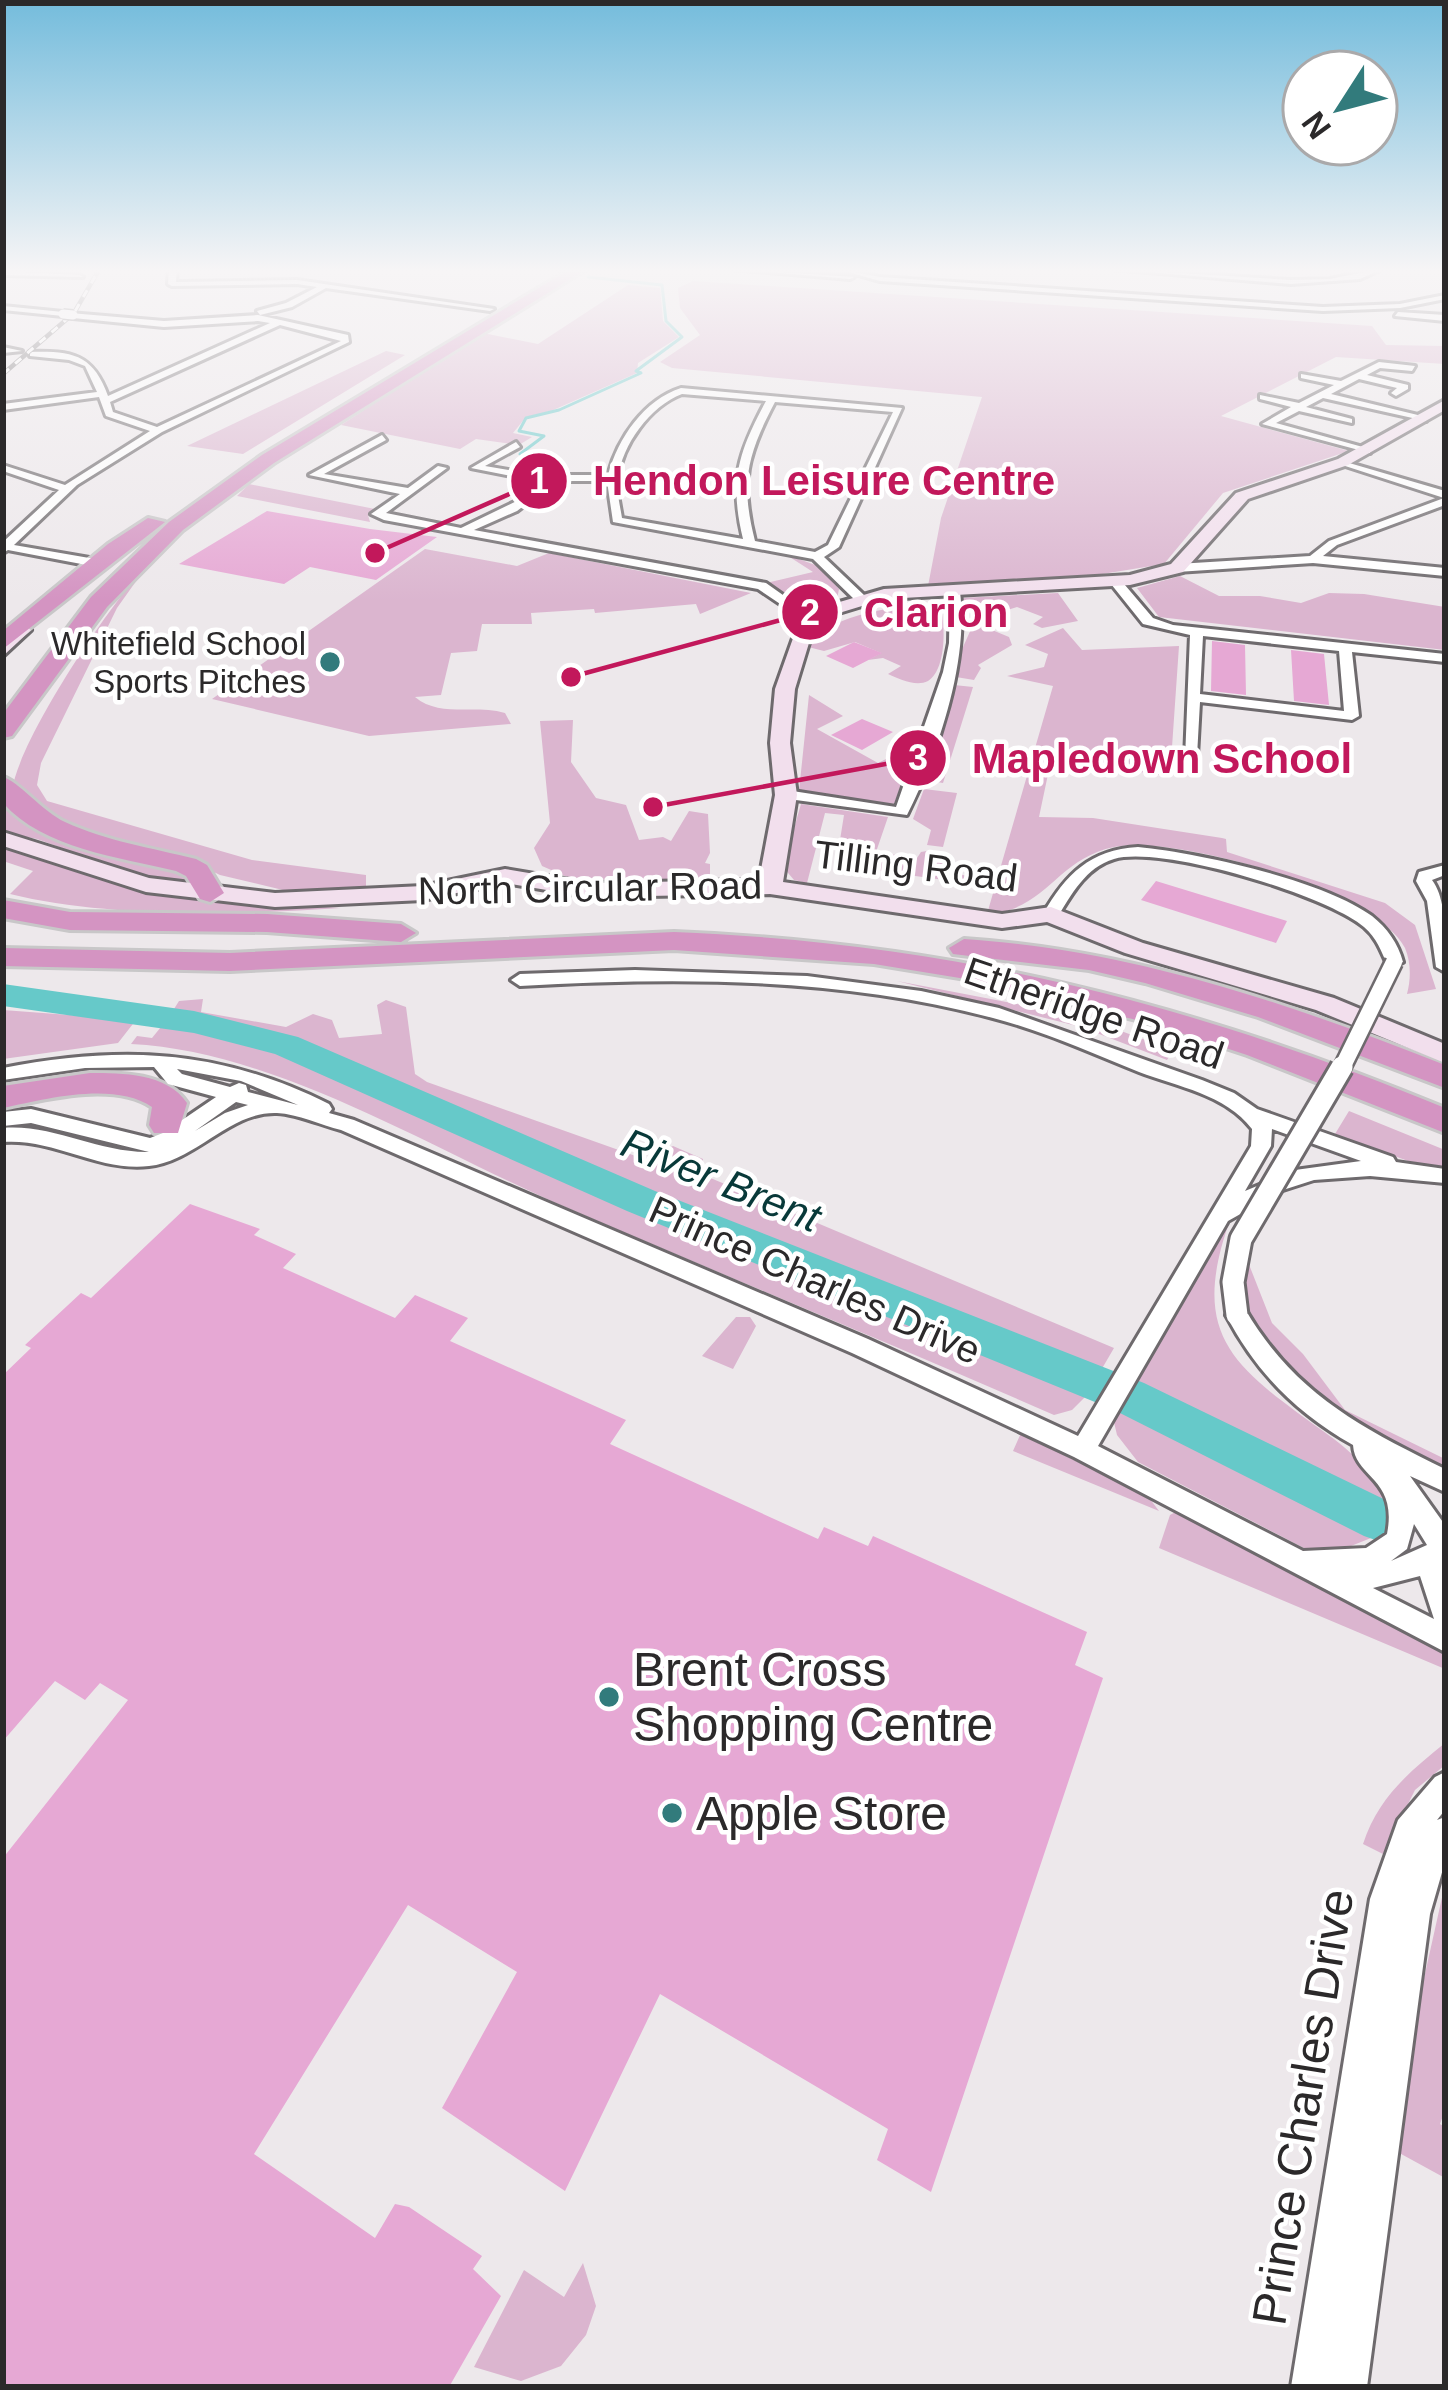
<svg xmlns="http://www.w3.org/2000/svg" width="1448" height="2390" viewBox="0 0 1448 2390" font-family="Helvetica,sans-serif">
<rect width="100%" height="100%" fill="#ede8eb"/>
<path fill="#dbb5cf" d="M693 281 1372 326 1386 345 1445 346V364L1336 357 1221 416 1349 451 1223 493 1164 564 1084 577 928 586 941 518 982 397 672 368 660 362 700 335 680 308 678 288Z
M628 285 660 288 663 321 679 337 638 363 637 373 551 411 526 417 513 433 532 437 519 445 476 439 460 449 341 425 483 333 538 344Z
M386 351 405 355 243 454 187 446Z
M249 484 375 509 368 515 370 522 237 496Z
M425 549 517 566 549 553 751 593 700 614 696 604 595 613 594 609 531 613 532 624H482L477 651 451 653 441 695 415 697C440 718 474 704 505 713L511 724 369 736 212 699Z
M785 554 818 566 839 589 837 599 807 612 762 584 813 572Z
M149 563 117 608 41 763 37 785 47 801 252 860 366 875V887L287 891 220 875 195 863 45 818 12 790C20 738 110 603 149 563Z
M1180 576 1219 596H1260L1301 603 1329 593 1364 594 1445 607V650L1159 617 1137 588Z
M1058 593 1078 621 1042 628 1033 624 1043 617 1017 607 985 617 960 604 962 598Z
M939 604C946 619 947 670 928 681 916 687 899 679 888 674L901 666 883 658 868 660 881 653 855 642 824 651 804 646C838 612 893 606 939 604Z
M980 625 1009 637 1012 645 978 665 981 668 974 680 950 676 972 627Z
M1063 628 1082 650 1179 646 1170 776 1051 760 1039 817 1093 818 1222 838 1226 839 1227 852 1385 903 1415 925 1436 989 1407 994C1411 979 1411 962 1405 948 1377 891 1173 834 1114 847 1056 859 1046 911 987 914L1053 686 1007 676 1044 667 1048 654 1025 645Z
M954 685 973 687 943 783 926 780Z
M809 695 843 716 817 729 878 763 890 757 910 762 894 804 799 791Z
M573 720 571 762 596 798 626 805 639 840 663 837 671 841 689 811 708 814 710 853 705 863 710 864V878L581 883 542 866 534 848 550 823 540 721Z
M924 789 957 793 943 847 927 845 931 830 913 819Z
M3 801 22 818 183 869 200 888 151 880 37 839 6 833Z
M801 804 888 817 876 852 917 858 921 852 933 850 959 874 975 878 973 884 836 865 844 815 825 813 807 883 794 880 783 867Z
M3 845C61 858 113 887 173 897 229 906 285 903 341 908 241 915 107 918 10 894L33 871 3 861Z
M897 981 1080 1016 1173 1050 1167 1060 1081 1027Z
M203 999 201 1012 286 1027 313 1014 332 1020 339 1038 382 1034 377 1005 386 1000 406 1007 415 1074 427 1082 644 1159 673 1146 703 1159 701 1174 1114 1348 1100 1372 1035 1350 486 1129 292 1042 169 1017 179 1001Z
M3 1010 136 1020 118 1043 3 1059Z
M165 1022 282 1049 517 1158 948 1331 1087 1395 1072 1410 1054 1415C892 1344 728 1277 565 1207 431 1149 276 1051 131 1044L137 1036 152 1038Z
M1349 1111 1445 1150V1169L1408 1161 1335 1134Z
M1230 1220C1189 1335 1232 1366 1323 1431 1352 1452 1376 1472 1386 1507L1130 1383Z
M1248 1262 1272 1323 1303 1354 1345 1410 1445 1459V1471L1317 1407 1254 1327 1244 1293Z
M736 1317H750L756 1326 733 1369 702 1356Z
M1120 1403 1376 1536 1341 1550 1304 1548 1138 1462 1117 1435 1113 1418Z
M1021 1433 1150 1499 1159 1511 1013 1451Z
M1181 1509 1444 1653 1445 1669 1159 1548 1170 1515Z
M1445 1743V1765L1415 1790 1383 1854 1363 1844C1378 1798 1408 1773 1445 1743Z
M1445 1884V2110L1440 2124 1445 2127V2178L1392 2149 1400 2086Z
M583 2263 596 2306 586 2335 561 2366 521 2381 474 2367 524 2270 564 2297Z"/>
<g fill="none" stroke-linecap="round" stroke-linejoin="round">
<path stroke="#66c9c9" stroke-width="3" d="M560 463 520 454 544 436 519 431 526 418 559 410 641 373 636 371 682 337 666 321 662 285 588 277"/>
<path fill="#66c9c9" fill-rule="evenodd" d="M3 984 194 1011 298 1037 655 1191 1144 1383 1398 1506 1405 1521 1398 1536 1381 1542 1364 1536 1112 1409 627 1211 275 1054 194 1033 3 1006Z"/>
</g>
<path fill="#e6a8d4" d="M267 511 370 529 437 537 376 580 310 567 284 584 179 564Z
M1212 641 1245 645 1246 695 1211 691Z
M854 642 882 653 853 668 826 656Z
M1291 650 1324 654 1329 705 1294 701Z
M862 719 893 732 862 750 831 735Z
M1156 881 1287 921 1276 943 1141 900Z
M190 1204 260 1229 254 1235 296 1254 283 1268 395 1318 415 1295 468 1318 450 1341 626 1420 610 1444 818 1539 824 1527 868 1546 873 1536 1087 1632 1075 1665 1103 1678 931 2192 877 2160 888 2129 660 1994 565 2191 442 2108 517 1972 408 1905 254 2154 375 2238 395 2204 409 2207 482 2256 473 2269 501 2296 449 2387H3V1858L128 1700 100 1683 85 1700 55 1681 3 1741V1375L31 1348 25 1345 81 1293 91 1298Z"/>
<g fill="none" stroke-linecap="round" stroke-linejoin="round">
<defs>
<path id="street" d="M169 268H177L176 282 297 280 494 309 490 311 326 288 292 307 260 315 257 311 286 303 317 287 297 284 172 286 168 284Z
M720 268 854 277 850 279Z
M834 268 880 277 1323 307 1400 304 1445 295V299L1400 308 1323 311 880 281Z
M1100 268 1291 280 1330 279 1384 268 1360 279 1291 284Z
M3 271 79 275 83 277 3 275Z
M3 306 63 312 67 314 63 316 3 310Z
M1398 312 1445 315V321L1395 316Z
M70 313 164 321 258 315 348 335 349 342 162 432 77 485 14 545 101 560V566L97 567 8 550 3 553V542L59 490 3 471V465L65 485 150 431 106 416 99 397 3 410V404L97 392 85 366 69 360 30 356V352C72 351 93 354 108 396L270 323 258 321 164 327 73 318ZM280 325 341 341 157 427 113 412 110 402Z
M3 347 22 351 3 353Z
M1379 362 1415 366 1412 371 1380 368 1367 375 1408 385V389L1396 396 1391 393 1397 388 1359 379 1331 394 1426 417V421L1323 398 1306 407 1352 419V423L1299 411 1276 423 1370 449V453L1262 424 1291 407 1260 399V395L1299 403 1334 385 1301 378V374L1341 381Z
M681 388 902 408 839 547 824 557 864 595V601H856L813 559 613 522 607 481H537L471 468 516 442 520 447 485 466 537 475H608C618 438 644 400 681 388ZM682 394 766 401C738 453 729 481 743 539L622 518C620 505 616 491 618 478 622 445 650 406 682 394ZM775 402 893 412 828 545 815 552 755 541C740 482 747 455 775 402Z
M382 435 386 440 324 474 408 488 438 466 447 468 386 513 461 528 529 495 534 498 517 511 474 530 766 583 814 617 804 620 758 589 384 520 371 514 400 494 309 475Z
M1339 460 1445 491V505L1337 545 1323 556 1445 568V576L1313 563 1177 572 1171 568 1177 564 1310 556 1329 541 1444 498 1339 464Z
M1111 578H1119L1153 618 1173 625 1445 654V662L1352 652 1359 716 1352 720 1200 702 1197 756 1185 759 1190 635 1143 624 1111 584ZM1203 636 1339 651 1344 711 1200 694Z
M950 589 960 592C969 662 938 753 907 815L781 798V792L786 790 896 807 943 672 949 643Z
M1138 847C1199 853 1322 880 1372 916 1387 928 1398 943 1403 962L1394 967 1388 966C1381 951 1377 938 1364 927 1326 895 1162 845 1114 859 1086 867 1071 895 1057 918H1045L1043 914C1066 874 1090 850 1138 847Z
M1445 865V875L1432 880C1448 901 1445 943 1445 972L1436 967 1427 901 1416 881 1419 872Z
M635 970 807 976 921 991 999 1008 1202 1080 1234 1093 1257 1109 1393 1157 1396 1162 1445 1169V1183L1370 1176 1314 1180 1283 1190 1228 1221 1098 1446 1303 1551 1366 1548 1387 1534C1398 1478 1355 1478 1353 1445 1296 1413 1256 1372 1226 1315L1229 1309 1237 1306 1245 1309C1294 1393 1360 1427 1445 1469V1492L1410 1476 1445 1525V1652L1074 1457 852 1353 341 1130C321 1125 298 1114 277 1113 230 1111 196 1161 149 1166 99 1172 54 1138 3 1142V1128C54 1124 98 1153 149 1152L31 1123 3 1126V1112L31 1109 150 1138 163 1133 216 1097 168 1084 154 1067 85 1068 3 1080V1068C122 1045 219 1049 329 1104L332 1109 329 1113 354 1120 868 1339 1078 1436 1251 1146 1252 1129C1225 1094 1178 1087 1139 1072 1091 1053 1044 1031 993 1018 840 977 678 977 520 986L511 980 520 974ZM177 1069 241 1081 298 1105 248 1092 246 1085 239 1083 230 1087 182 1074ZM236 1102 248 1105 225 1113 195 1131ZM1272 1129 1361 1161 1295 1170 1245 1191 1271 1146ZM1414 1524 1427 1545 1391 1561 1407 1549ZM1420 1576 1434 1619 1373 1588Z
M1445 1772V1810L1437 1820 1445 1817V1862L1430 1914 1367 2387H1291L1370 1899 1398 1820 1435 1777Z"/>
<path id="secondary" d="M1445 400V410L1348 465 1248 499 1183 572 1130 585 885 599 816 620 795 689 790 743 797 795 783 882 1002 914 1051 907 1143 943 1334 998 1445 1044V1063L1316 1010 1125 953 1047 922 1002 928 770 894 588 897 505 883 423 900 275 907 146 892 3 846V832L149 878 275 893 423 886 505 869 588 883 759 880 775 795 770 743 775 689 802 613 884 589 1130 575 1171 564 1236 493 1338 459Z
M22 624 31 630 3 656V639Z"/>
<path id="highway" d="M572 268H588L274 463 183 530 107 607 12 736 3 738V714L91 597 169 522 262 455Z
M148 518 165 522 3 649V631L108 544Z
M3 777C18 781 43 812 65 822 106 841 152 848 196 859L207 865 224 893 210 902 200 899 186 876 176 871C119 857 44 849 3 803Z
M3 900 70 912 267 914 401 924 416 933 401 942 267 932 70 930 3 918Z
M674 932C952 943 1188 1002 1445 1108V1133L1247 1055 1153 1024 972 980 874 964 674 950 230 971 3 966V948L230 953Z
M964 939C1133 950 1288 1003 1445 1065V1088L1258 1017 1145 983 1089 970 953 954 949 948Z
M90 1073C122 1073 167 1073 187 1103L178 1133H154L149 1125 152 1107C114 1081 45 1099 3 1108V1086Z"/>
</defs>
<use href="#street" stroke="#6e6a6d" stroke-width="6"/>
<use href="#secondary" stroke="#6e6a6d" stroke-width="6"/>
<use href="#highway" stroke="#c8c7c8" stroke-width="6"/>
<use href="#street" fill="#fff" fill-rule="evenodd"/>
<use href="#secondary" fill="#f2dfed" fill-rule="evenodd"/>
<use href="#highway" fill="#d494c2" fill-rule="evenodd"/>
<defs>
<path id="rail" d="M3 374 74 313 100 268"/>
</defs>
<use href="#rail" stroke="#706d6f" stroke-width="4.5"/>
<use href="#rail" stroke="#fff" stroke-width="3" stroke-dasharray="8" stroke-linecap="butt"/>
<defs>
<path id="street-bridge-far2" d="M63 314 73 315"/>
<path id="street-bridge-far1" d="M1341 1070 1394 962"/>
<path id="street-bridge" d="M1237 1315 1233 1282 1241 1239 1342 1067"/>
</defs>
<use href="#street-bridge-far2" stroke="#6e6a6d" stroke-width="12" stroke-linecap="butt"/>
<use href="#street-bridge-far1" stroke="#6e6a6d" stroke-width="21" stroke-linecap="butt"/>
<use href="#street-bridge" stroke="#6e6a6d" stroke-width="27" stroke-linecap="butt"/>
<use href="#street-bridge-far2" stroke="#fff" stroke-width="9"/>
<use href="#street-bridge-far1" stroke="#fff" stroke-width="16"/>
<use href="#street-bridge" stroke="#fff" stroke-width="21"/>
</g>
<linearGradient id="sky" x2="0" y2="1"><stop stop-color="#74bcdc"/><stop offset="0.45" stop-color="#f7f5f6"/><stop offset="1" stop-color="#f7f5f6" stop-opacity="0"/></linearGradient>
<rect width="1448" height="602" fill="url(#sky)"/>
<g fill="#327b7c" stroke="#fff" stroke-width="4.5">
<circle cx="330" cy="662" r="12"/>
<circle cx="609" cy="1697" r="12"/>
<circle cx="672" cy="1813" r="12"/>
</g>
<g text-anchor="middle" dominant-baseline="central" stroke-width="9" stroke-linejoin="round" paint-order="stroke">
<g font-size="33" fill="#2b292a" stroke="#fff" text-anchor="end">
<text x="306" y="643">Whitefield School<tspan x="306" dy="38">Sports Pitches</tspan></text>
</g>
<g font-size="39" fill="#2b292a" stroke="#fff">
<text transform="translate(916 866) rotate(7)">Tilling Road</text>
<text transform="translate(590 888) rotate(-1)">North Circular Road</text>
<text transform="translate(1094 1013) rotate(19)">Etheridge Road</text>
<text transform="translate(815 1280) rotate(24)">Prince Charles Drive</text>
</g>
<g font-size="42" font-style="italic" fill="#083939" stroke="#fff">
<text transform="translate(721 1180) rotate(22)">River Brent</text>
</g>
<g font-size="48" fill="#2b292a" stroke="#fff" text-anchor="start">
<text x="633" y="1669">Brent Cross<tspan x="633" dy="55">Shopping Centre</tspan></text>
<text x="696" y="1813">Apple Store</text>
</g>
<g font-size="48" fill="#2b292a" stroke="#fff">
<text transform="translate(1303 2107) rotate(-81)">Prince Charles Drive</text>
</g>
</g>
<path fill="none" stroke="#c2185b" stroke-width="4.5" d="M375 553L539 481M571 677L810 612M653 807L918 758"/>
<g fill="#c2185b" stroke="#fff" stroke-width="4.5">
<circle cx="375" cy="553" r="12"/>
<circle cx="571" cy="677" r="12"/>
<circle cx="653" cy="807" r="12"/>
<circle cx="539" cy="481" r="30"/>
<circle cx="810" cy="612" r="30"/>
<circle cx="918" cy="758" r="30"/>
</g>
<g font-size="36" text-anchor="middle" font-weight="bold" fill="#fff">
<text x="539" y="493">1</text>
<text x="810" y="625">2</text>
<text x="918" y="770">3</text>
</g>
<g font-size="42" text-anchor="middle" font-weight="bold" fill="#c2185b" stroke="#fff" stroke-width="9" stroke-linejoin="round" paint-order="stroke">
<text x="824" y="495">Hendon Leisure Centre</text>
<text x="936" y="627">Clarion</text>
<text x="1162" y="773">Mapledown School</text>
</g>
<rect width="1448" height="2390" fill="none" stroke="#2b292a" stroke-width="12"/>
<g transform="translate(1340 108) rotate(234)"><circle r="57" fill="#ffffff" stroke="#aaa9aa" stroke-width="3"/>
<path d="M0-9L21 45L0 30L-21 45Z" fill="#327b7c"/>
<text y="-18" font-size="33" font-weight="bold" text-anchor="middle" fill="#2b292a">N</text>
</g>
</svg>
